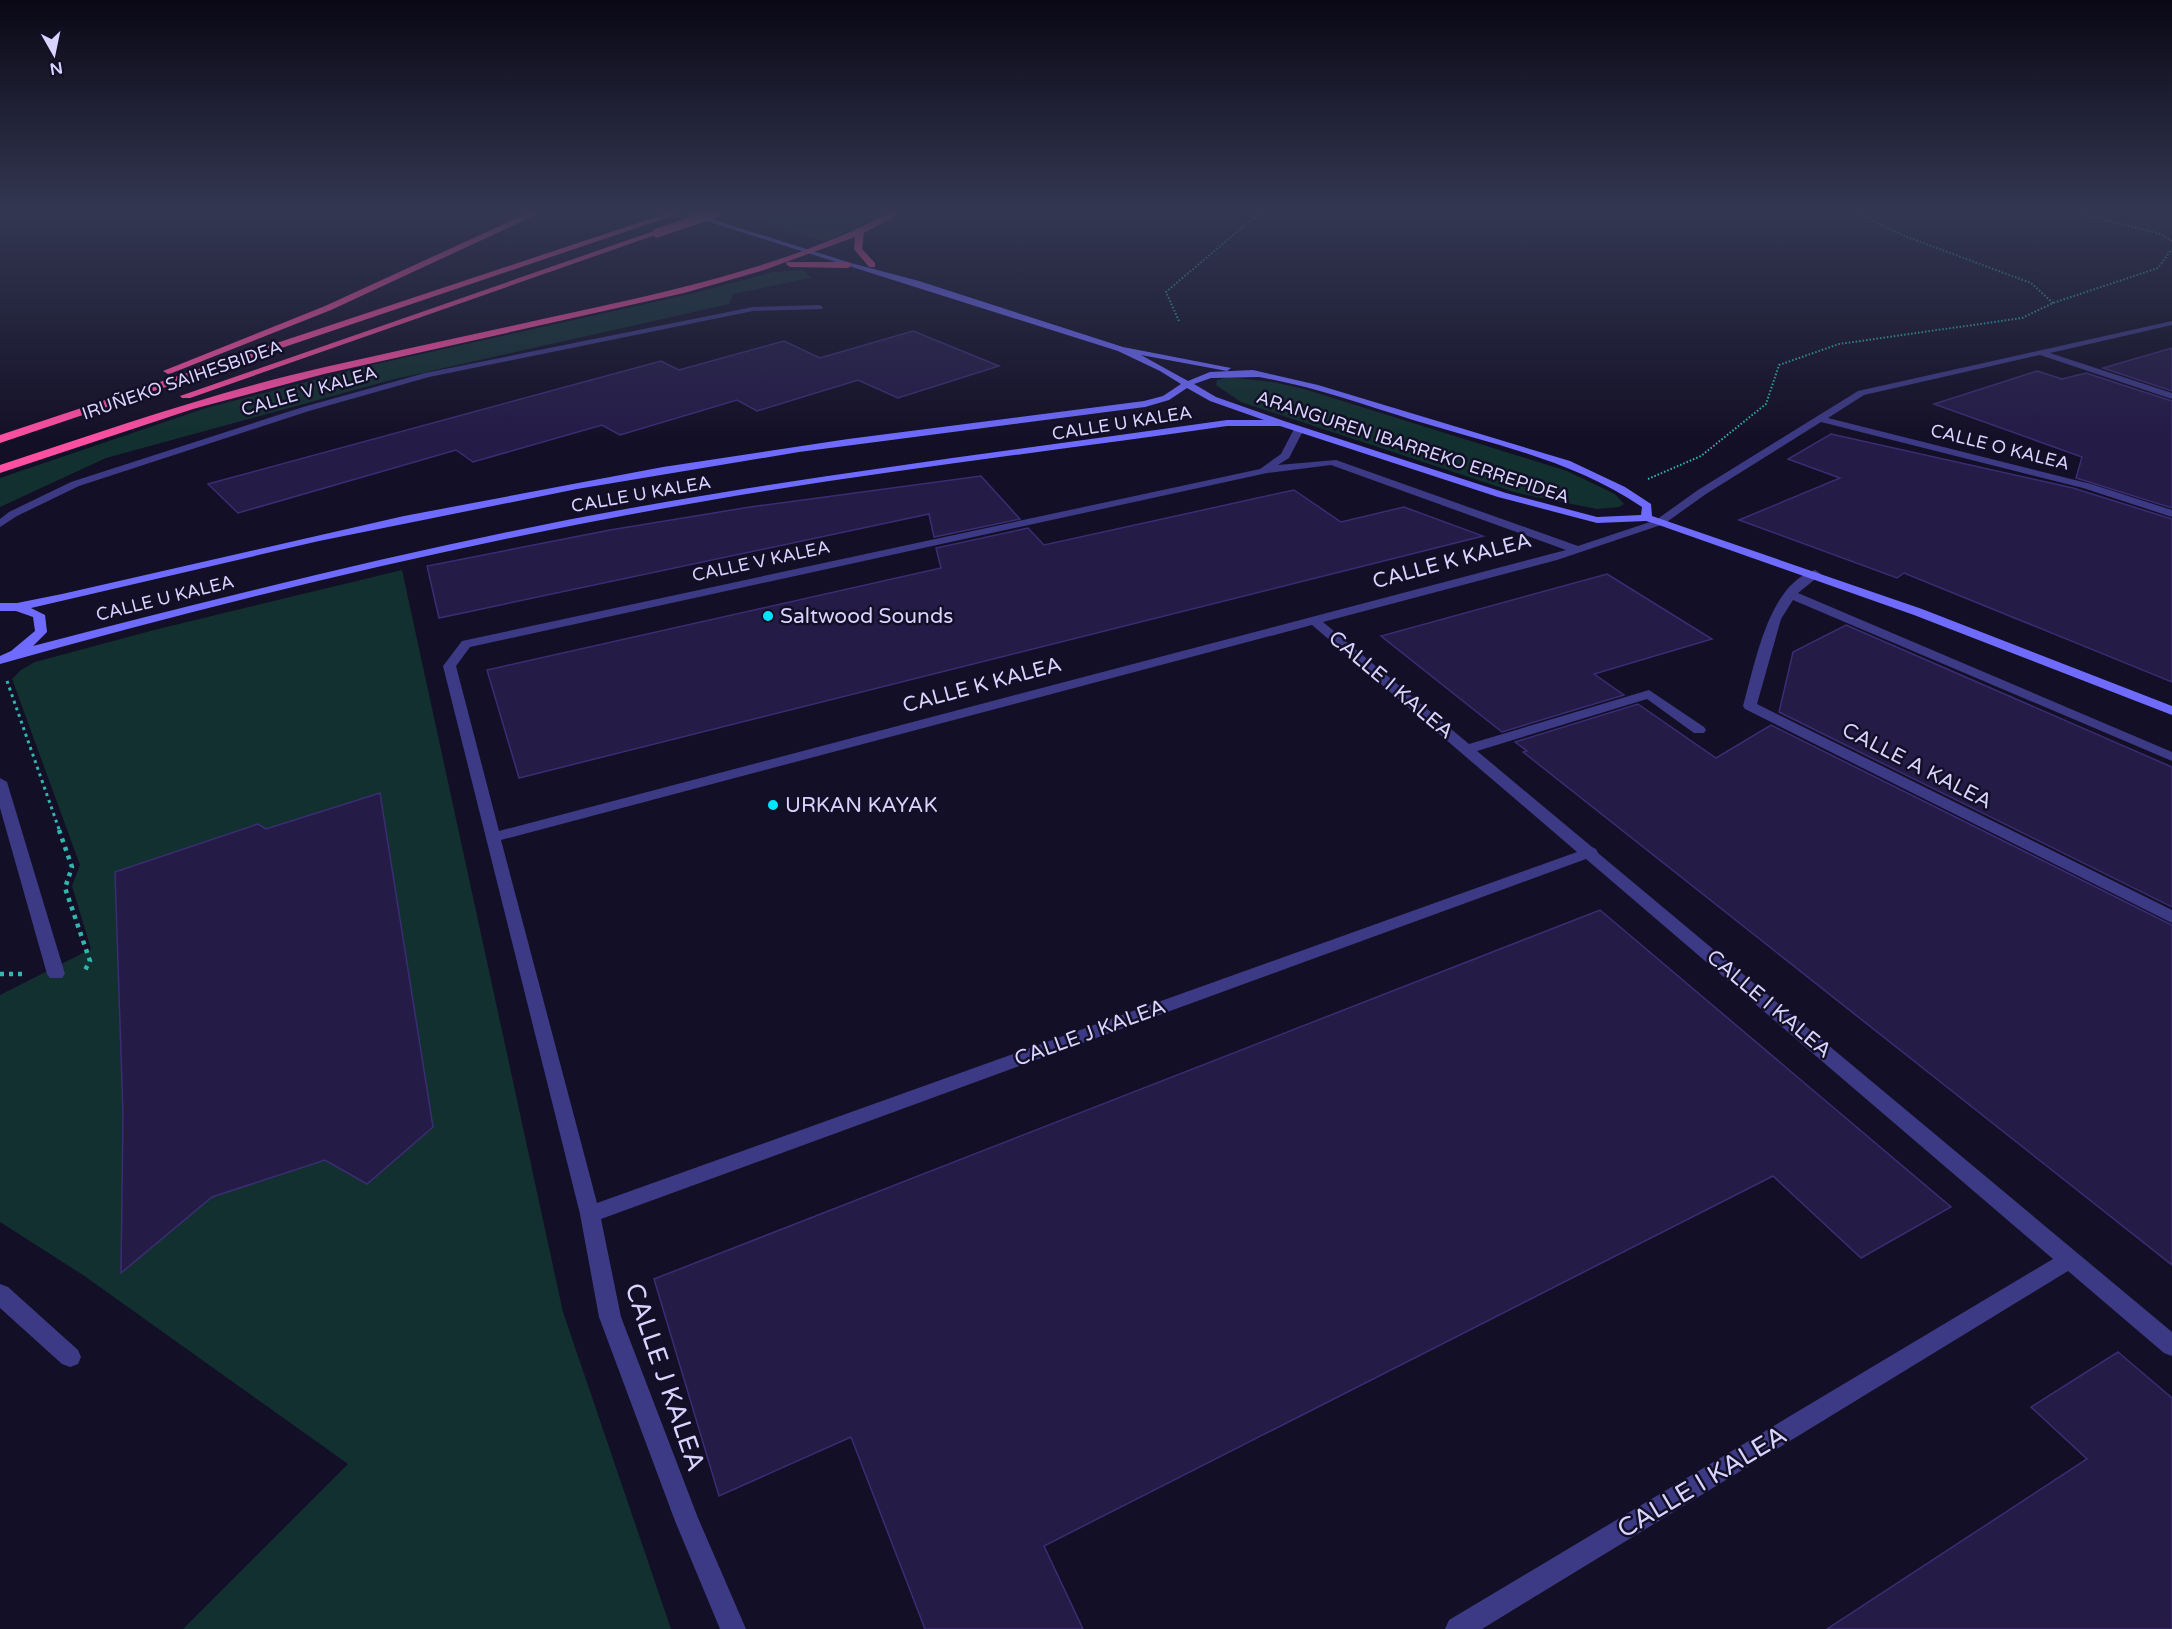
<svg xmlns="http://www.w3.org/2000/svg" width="2172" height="1629" viewBox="0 0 2172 1629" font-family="'Varela Round',sans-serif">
<rect width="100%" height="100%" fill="#130f26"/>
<path fill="#12302f" d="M738 213H882L858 228 823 241 735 215Z
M803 270 811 278 733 294 729 304 391 380 106 458 0 507V478L206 408 372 365 695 293 773 272Z
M1228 377 1273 382 1304 389 1567 471 1615 494 1624 504 1619 507 1597 509 1517 493 1241 402 1216 385 1217 380Z
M402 570 563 1312 671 1629H183L348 1464 83 1275 0 1222V995L91 949 72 886 80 865 12 679 21 670 35 662 158 629Z"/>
<path fill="#241b47" stroke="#3b2d73" stroke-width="1.5" d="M913 331 999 366 898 398 858 380 757 411 737 400 620 435 602 425 473 462 456 450 238 513 208 484 661 361 679 370 784 341 820 358Z
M2172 348V391L2103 368Z
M2037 371 2062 379 2086 373 2172 401V508L2076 478 2082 457 1934 404Z
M1831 434 2073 488 2172 519V682L1904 573 1897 578 1739 520 1840 478 1788 459Z
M981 476 1020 519 934 537 929 514 439 618 427 566 610 530 750 507Z
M1294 490 1341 522 1404 507 1483 536 519 778 487 670 941 568 936 548 1028 528 1044 545Z
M1607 574 1712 639 1594 674 1624 695 1502 732 1381 636Z
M1846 625 2172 767V907L1779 712 1793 652Z
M1638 704 1716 758 1771 725 2172 925V1265L1523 752 1527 751 1515 742Z
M380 793 433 1127 367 1184 325 1160 212 1197 121 1273 123 1115 115 872 258 824 266 829Z
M1600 910 1951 1207 1861 1258 1773 1176 1044 1546 1083 1629H925L851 1437 719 1496 654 1279Z
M2118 1352 2172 1398V1629H1827L2087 1459 2031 1407Z"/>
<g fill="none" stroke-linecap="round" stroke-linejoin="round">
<path stroke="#2fb8b0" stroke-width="2" stroke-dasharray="1.5 2" stroke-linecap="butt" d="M1856 213 1907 237 2031 283 2053 303
M2077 213 2161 234 2172 241
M1179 321 1166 292 1252 219 1265 213
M1648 479 1701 456 1766 404 1779 365 1839 344 2022 318 2053 303 2158 268 2172 249"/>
<path stroke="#2fb8b0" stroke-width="3" stroke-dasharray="3 4" stroke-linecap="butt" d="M7 681 60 832"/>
<path stroke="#2fb8b0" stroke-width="4.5" stroke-dasharray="4 5" stroke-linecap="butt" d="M59 830 72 867 65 888 90 961 85 970
M0 974H27"/>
<path fill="#3d3a85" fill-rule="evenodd" d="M819 305 823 307 822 309 753 311 429 377 309 411 79 486 17 516 0 527V519L9 512 71 482 303 407 425 373 753 307Z
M2172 321V325L2050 353 2172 393V399L2040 355 1864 395 1828 418 2091 484 2172 510V517L2083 488 1821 422 1706 494 1664 524 1557 560 1323 622 1469 744 1649 690 1704 727 1706 730 1704 733H1694L1647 699 1477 751 1592 847 1596 849 1598 853 2172 1332V1356L2164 1353 2068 1271 1482 1629H1445L1449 1620 2053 1259 1586 859 601 1219 621 1317 698 1518 746 1629H720L675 1521 599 1317 580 1214 443 666 462 641 1260 469 1281 454 1294 429 1299 426 1304 429 1289 458 1278 465 1336 460 1578 546 1656 520 1698 490 1858 391ZM1331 465 1566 550 499 831 456 666 470 647 1267 473ZM1312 625 1577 852 597 1203 501 840Z
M1815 570 1821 574 1819 576 1798 593 2172 752V761L1793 600 1781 619 1757 704 2172 910V923L1745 709 1743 706C1755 665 1768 584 1815 570Z
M0 778 7 782 65 974 62 978H50L47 974 0 808Z
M0 1284 8 1287 78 1350 81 1357 78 1364 70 1367 62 1364 0 1308Z"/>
<path fill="#6f6bff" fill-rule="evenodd" d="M681 213H692L851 263 919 281 1123 347 1231 368 1227 371 1141 355 1188 381 1210 372 1253 370 1318 385 1570 461 1625 487 1651 504 1652 516 1922 609 2172 706V715L1914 615 1656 524 1646 521 1597 523 1498 497 1280 426H1227C1059 450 890 470 723 498 479 539 238 597 0 664V656L11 651 35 631 33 617 16 611H0V603H17L62 594 404 516 663 467 848 439 1144 401 1163 396 1181 384 1160 371 1118 351ZM1259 377C1312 386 1362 404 1413 420 1492 444 1572 460 1642 507L1641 515 1597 517 1506 493 1284 421 1216 397 1194 384 1211 378ZM1187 388 1210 401 1264 420H1227C1060 444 892 465 725 492 491 529 262 587 33 646L47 632 45 615 31 608 319 541 577 489 799 452 1145 407 1169 400Z"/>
<path fill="#ff4fa3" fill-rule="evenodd" d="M528 213H540L331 310 172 373 168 374 163 371 325 306Z
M668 213H681L0 443V435Z
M889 213H900L864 233 862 249 875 263V267H869L854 249 855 237 761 271 684 293 324 374 193 409 0 473V465C107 430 215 392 325 367 411 348 498 329 584 310 688 287 794 263 889 213Z
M654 231 661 233 190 398H182L180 396Z
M787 262H848L852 265 848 268 790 267 786 264Z"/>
<path stroke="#ff4fa3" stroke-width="9" d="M657 233 716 213"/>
</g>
<linearGradient id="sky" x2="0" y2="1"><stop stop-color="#0a0815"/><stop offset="0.48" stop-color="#333752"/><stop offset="1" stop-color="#333752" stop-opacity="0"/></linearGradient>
<rect width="2172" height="441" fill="url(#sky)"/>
<g fill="#00e5ff" stroke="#130f26" stroke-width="2">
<circle cx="768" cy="616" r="6"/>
<circle cx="773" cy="805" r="6"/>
</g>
<g text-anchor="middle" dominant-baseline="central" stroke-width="5" stroke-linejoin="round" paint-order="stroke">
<g font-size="18" fill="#d9d4ff" stroke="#130f26">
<text transform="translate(182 380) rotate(-19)">IRUÑEKO SAIHESBIDEA</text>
<text transform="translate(309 391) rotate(-16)">CALLE V KALEA</text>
<text transform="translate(1122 423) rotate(-9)">CALLE U KALEA</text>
<text transform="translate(1413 447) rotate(18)">ARANGUREN IBARREKO ERREPIDEA</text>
<text transform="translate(2000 447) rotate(14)">CALLE O KALEA</text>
<text transform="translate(641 494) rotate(-10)">CALLE U KALEA</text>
<text transform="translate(761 561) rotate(-12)">CALLE V KALEA</text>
<text transform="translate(165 598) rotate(-14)">CALLE U KALEA</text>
</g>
<g font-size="21" fill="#d9d4ff" stroke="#130f26">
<text transform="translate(1452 561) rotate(-15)">CALLE K KALEA</text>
<text transform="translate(982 685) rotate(-15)">CALLE K KALEA</text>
<text transform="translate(1391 685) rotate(40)">CALLE I KALEA</text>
<text transform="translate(1917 766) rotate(27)">CALLE A KALEA</text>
<text transform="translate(1769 1004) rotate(40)">CALLE I KALEA</text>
<text transform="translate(1090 1033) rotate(-20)">CALLE J KALEA</text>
</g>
<g font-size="21" fill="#d9d4ff" stroke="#130f26" text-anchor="start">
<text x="780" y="616">Saltwood Sounds</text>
<text x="785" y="805">URKAN KAYAK</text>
</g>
<g font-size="26" fill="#d9d4ff" stroke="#130f26">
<text transform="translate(665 1377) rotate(71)">CALLE J KALEA</text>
<text transform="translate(1702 1482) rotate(-31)">CALLE I KALEA</text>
</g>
</g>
<g transform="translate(54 54) rotate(171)" stroke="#130f26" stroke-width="4.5" paint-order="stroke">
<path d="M0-4.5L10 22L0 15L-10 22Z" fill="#d9d4ff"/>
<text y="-9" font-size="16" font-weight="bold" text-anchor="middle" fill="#d9d4ff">N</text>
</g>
</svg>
